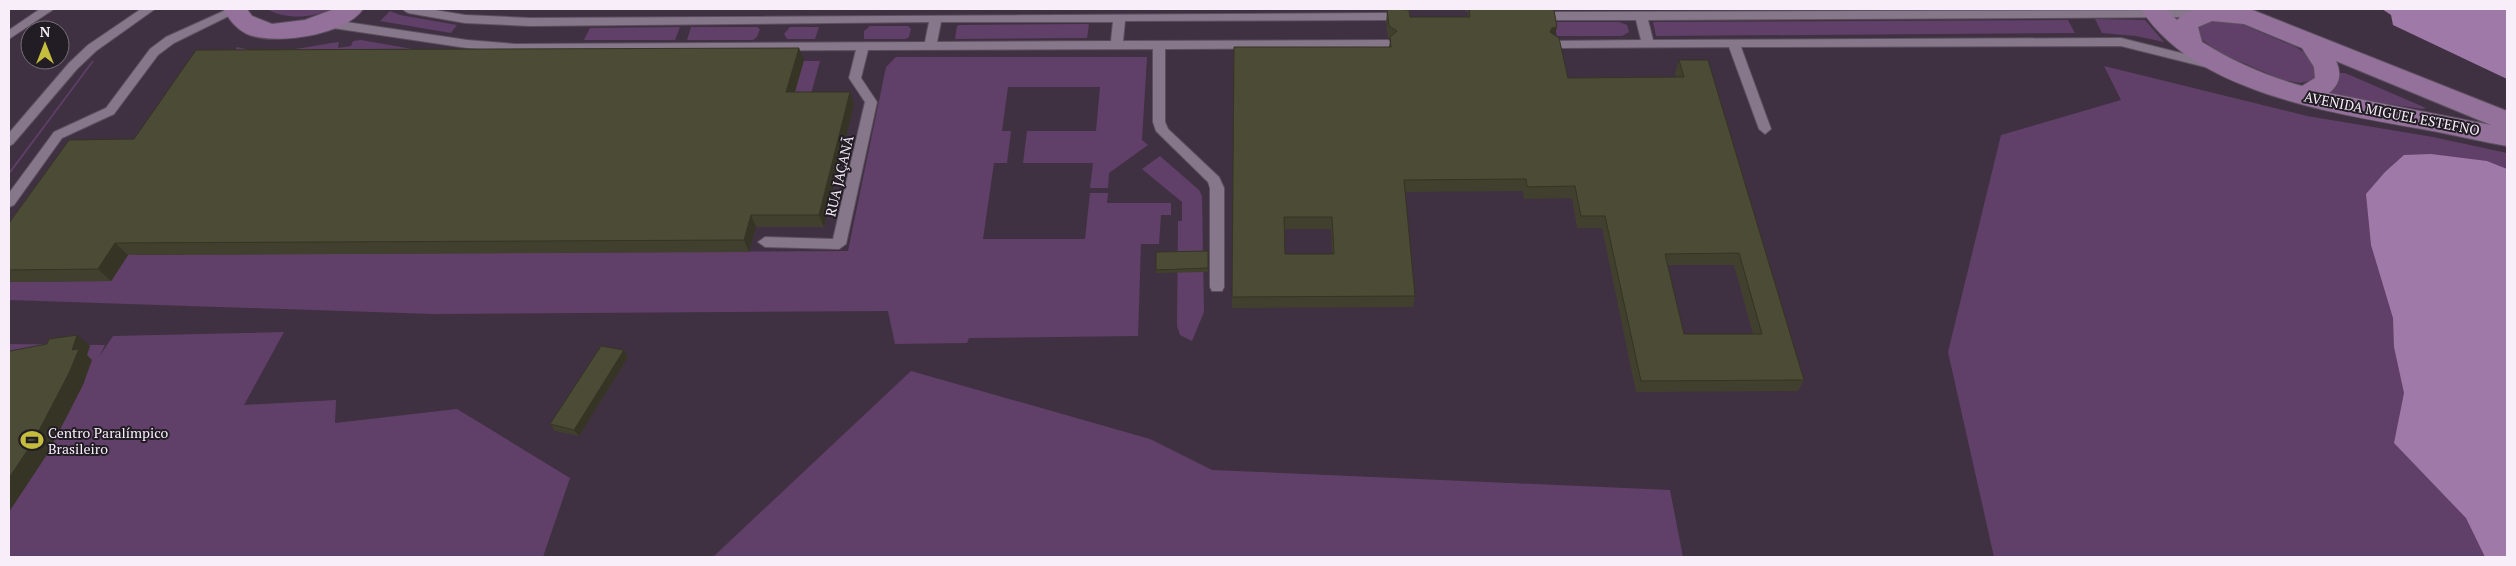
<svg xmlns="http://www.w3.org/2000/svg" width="2516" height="566" viewBox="0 0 2516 566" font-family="'PT Serif',serif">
<rect width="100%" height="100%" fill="#3f3142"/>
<path fill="#604068" d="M267 9H331C311 18 287 20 267 9Z
M390 11 400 15 457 25 451 33 380 21Z
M2212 18 2234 21 2296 47 2305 53 2319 72 2314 80 2300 83 2283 80 2220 53 2201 39 2198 26Z
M2095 19 2145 20 2164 42 2136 36 2102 33Z
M2068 20 2075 33 1656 36 1653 22Z
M1554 22H1619L1627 25 1629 32 1622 36H1557Z
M959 25 1088 24 1089 25 1087 38 955 39 957 26Z
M870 26H908L911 29 909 37 906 39H864V31Z
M680 27 675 40H584L590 28Z
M691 27H757L760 29 757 37 753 40H687Z
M790 27H819L815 39H787L784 34Z
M361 40 435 53 228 63 237 47C272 56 304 47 339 42L338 48 351 46 353 41Z
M896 57H1147L1142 140 1148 145 1109 173 1108 188H1090L1093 163H1023L1027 131H1096L1100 87H1008L1002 131H1011L1007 163H994L983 239H1085L1090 193H1108L1107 203H1171V215H1161L1159 244H1141L1138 336 969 338 967 343 895 344 888 311 433 314 9 300V282L111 281 128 255 848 251 886 67Z
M92 61H94L9 175V172Z
M803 61H820L808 105H791Z
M2104 66 2307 116 2433 137 2507 153V557H1994L1948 352 2001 135 2121 100Z
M2340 73H2345L2426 108 2422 109 2330 95V91L2337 86Z
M1160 156 1199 190 1202 196 1204 312 1192 341 1180 335 1177 326 1178 221H1182V202L1142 169Z
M284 332 244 405 336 400 335 423 457 409 570 478 543 557H9V344L105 345 99 357 113 336Z
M911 371 1150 439 1212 470 1670 490 1683 557H713Z"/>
<path fill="#9f7aa8" d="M2382 9H2507V79L2393 25 2391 15Z
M2431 154 2487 161 2507 169V557H2485L2466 518 2394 443 2404 393 2394 347 2393 318 2371 245 2366 194 2385 172 2404 155Z"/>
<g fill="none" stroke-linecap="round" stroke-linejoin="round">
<defs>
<path id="lane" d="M40 9H54L9 39V30Z
M141 9H155L96 51 77 69 13 144 9 146V133L69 63 88 45Z
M228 9 241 10 174 43 158 55 114 114 62 138 14 205 9 207V193L54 132 106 108 150 49 166 37Z
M402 9H429L465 15 530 18 1386 13 1392 17 1390 20 1125 21 1123 41 1388 40 1394 44 1388 48 1165 49V122L1168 129 1219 177 1224 188V287L1222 291H1212L1210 287V188L1208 182 1156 131 1153 122V49L868 50 861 78 877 102 846 244 839 249 765 247 758 242 765 237 833 239 865 102 849 78 856 50 515 52 467 48 326 27 320 23 326 19 467 40 515 44 925 42 929 22 530 26 465 23 408 13ZM941 22H1113L1111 41 937 42Z
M2200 10 2206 14 2204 17 1648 20 1653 40 2121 38 2213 61 2219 65 2213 69 2121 46 1741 47 1771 129 1765 134 1759 129 1729 47 1555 48 1549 44 1551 41 1641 40 1636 20H1550L1544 16 1550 12Z"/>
<path id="secondary" d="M223 9H247L252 16 272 24 305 20 334 9H363C346 35 274 46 247 34 235 28 230 20 223 9Z
M2141 9H2166L2177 20 2183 14 2196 9H2250L2507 111V146C2479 141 2450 134 2422 129 2333 113 2193 92 2141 9ZM2212 21 2244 24 2302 48 2314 67 2315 78 2302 86C2266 76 2234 62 2202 42L2198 27ZM2336 61 2491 125 2329 93C2340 84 2342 74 2336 61Z"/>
</defs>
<use href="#lane" stroke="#5c505f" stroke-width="2"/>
<use href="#secondary" stroke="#5c505f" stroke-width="2"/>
<use href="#lane" fill="#87778a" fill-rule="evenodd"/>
<use href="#secondary" fill="#94719b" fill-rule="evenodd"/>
</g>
<path fill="#41402e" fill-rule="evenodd" d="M1385 9H1407L1410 17H1468V13L1465 11V9H1552L1555 35 1568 78 1676 77 1675 73 1679 60 1804 380 1798 391 1636 392 1602 228H1577L1572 198 1524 199 1523 191 1405 192 1415 296 1413 307 1232 308V297L1389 47 1390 40 1388 38 1386 22 1387 12 1385 11ZM1284 229H1331L1332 254H1285ZM1667 265H1734L1753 334H1684Z
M804 60 795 92H850L854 104 824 227H756L749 252 128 255 111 281 9 282V223L134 139Z
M1208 251V272L1156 273V270Z
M624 350 628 357 579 436 555 431 550 424Z"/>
<path fill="#353425" d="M1557 27 1554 39 1550 32 1552 28Z
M799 48 804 60 791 105 786 92Z
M850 92 854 104 824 227 819 215Z
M751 215 756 227 749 252 744 240Z
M115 243 128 255 111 281 98 269Z
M77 335 90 346 87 355 92 360 83 385 48 453 9 512V478L72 350Z
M624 350 628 357 579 436 574 430Z"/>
<path fill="#4c4b35" stroke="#353425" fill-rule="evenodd" d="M1392 9 1409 10 1410 17H1470L1469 10 1471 9H1552L1554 10 1557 27 1552 28 1550 32 1559 38 1568 78 1684 77 1679 60H1708L1804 380 1641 381 1605 216H1581L1575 186 1527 187 1526 179 1404 180 1415 296 1232 297 1234 47H1391L1390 37 1397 31 1389 26 1387 10ZM1284 217H1332L1334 254H1285ZM1739 253 1762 334H1684L1665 254Z
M799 48 786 92H850L819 215H751L744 240 115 243 98 269 9 270V223L69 140 134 139 196 50Z
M1208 251V268L1156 270V252Z
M77 335 72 350 79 349 69 373 33 442 9 478V355L10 351 47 344 49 339Z
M601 346 624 350 574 430 550 424Z"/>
<defs>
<symbol id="stadium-bare" viewBox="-9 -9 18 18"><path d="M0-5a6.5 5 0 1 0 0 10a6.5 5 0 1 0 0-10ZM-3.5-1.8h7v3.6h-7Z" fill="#c4bd3e" stroke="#221c24" stroke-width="2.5" paint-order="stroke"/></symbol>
</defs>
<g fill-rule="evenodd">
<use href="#stadium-bare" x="16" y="424" width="32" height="32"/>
</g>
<g text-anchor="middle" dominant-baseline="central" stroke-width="4" stroke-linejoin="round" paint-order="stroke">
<g font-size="14" fill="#f7eef9" stroke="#221c24">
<text transform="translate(2392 113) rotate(11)">AVENIDA MIGUEL ESTEFNO</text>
<text transform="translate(839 176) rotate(-77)">RUA JAÇANÃ</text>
</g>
<g font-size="14" fill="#f7eef9" stroke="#221c24" text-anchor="start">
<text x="48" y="432">Centro Paralímpico<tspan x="48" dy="16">Brasileiro</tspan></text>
</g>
</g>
<rect width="2516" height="566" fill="none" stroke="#f7eef9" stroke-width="20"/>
<g transform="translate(45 45)"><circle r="24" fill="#221c24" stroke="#777079"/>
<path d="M0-4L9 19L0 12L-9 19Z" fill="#c4bd3e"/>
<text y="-8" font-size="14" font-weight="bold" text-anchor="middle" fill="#f7eef9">N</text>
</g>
</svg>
